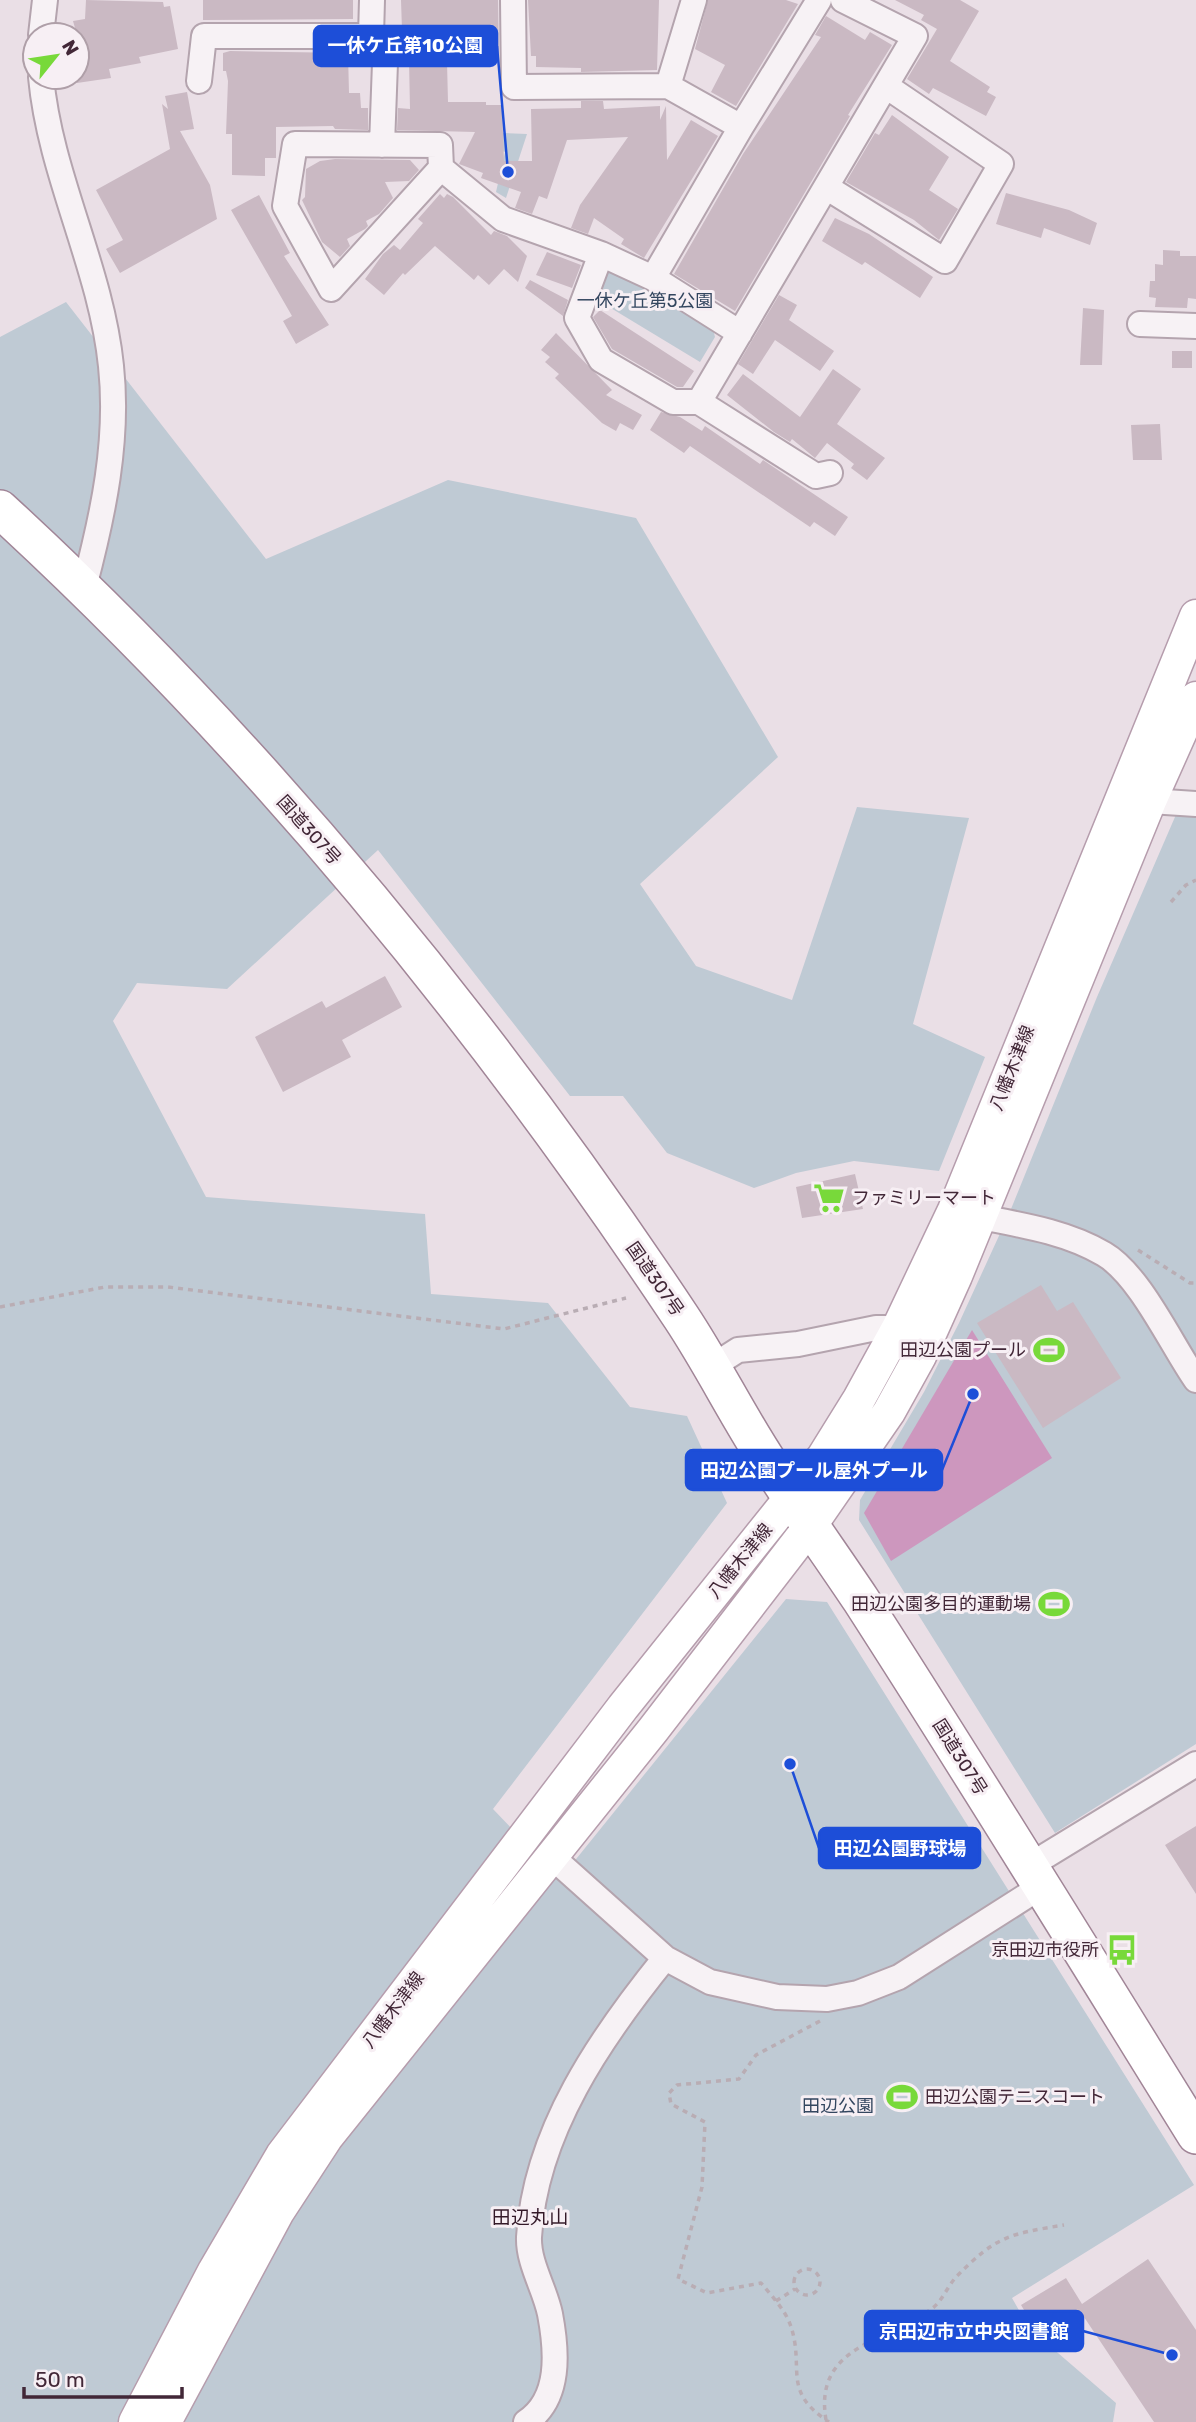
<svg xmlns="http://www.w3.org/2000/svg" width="1196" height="2422" viewBox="0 0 1196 2422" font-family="Rubik,'Noto Sans JP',sans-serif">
<rect width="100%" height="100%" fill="#eadfe6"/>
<path fill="#bfcad4" d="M482 132 527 134 506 198 496 192 505 152 482 143Z
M601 254 709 314 715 337 700 362 586 293Z
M66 302 266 559 448 480 636 518 778 757 640 884 696 966 792 1000 857 807 969 818 913 1024 985 1057 939 1171 854 1161 796 1173 754 1188 667 1153 623 1096H570L378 850 227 989 137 983 113 1021 206 1197 425 1214 431 1294 548 1303 630 1407 687 1416 727 1503 493 1809 560 1879 786 1599 827 1602 1194 2185 1012 2298 1029 2328 1116 2403 1113 2422H0V337Z
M1178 810 1196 811V1744L1055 1833 859 1520 860 1500 924 1392 959 1323 1009 1214 1097 997Z"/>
<path fill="#cd97be" d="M972 1330 1052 1458 891 1561 864 1513Z"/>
<path fill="#cab9c3" d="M86 0 163 2 164 7 170 6 178 49 139 57 141 63 109 69 111 78 77 83V35L73 21 85 19Z
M203 0H353V19L203 20Z
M401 0H498L499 60 447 62 448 102H486V105H502L504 161H532L531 109 581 108V101H603L604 109 660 106V120L666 106 667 160 691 120 718 136 644 258 621 244 624 239 594 218 588 234 571 228 580 205 628 137 567 140 547 199 539 196 532 214 515 208 521 192 481 178 483 173 459 164 475 132 397 130 398 108 410 109 409 60H403Z
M528 0H659L657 70 581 72V68L536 67V56H531Z
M708 0H786L798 4 736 106 711 92 725 65 695 49Z
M895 0H960L979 11 950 61 990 87 987 92 996 97 986 116 933 88 929 94 907 79 937 29 921 20 924 15Z
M826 16 865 40 870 32 892 45 848 115 850 116 735 311 674 274 743 154 821 37 815 35Z
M230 51 348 53 349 93H360L361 108H368V130L335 129 333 126 276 127V158H265V176L232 175V134H226L228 81 226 71H223V53Z
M187 92 194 129 180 131 210 185 217 219 120 273 106 249 123 240 96 190 170 149 162 104 168 109 165 96Z
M892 115 949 157 929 190 958 209 939 240 914 220 846 182 875 133 879 135Z
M335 159 410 160 419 170 409 181 385 182 393 198 379 214 366 221 368 226 365 229 347 239 350 246 340 257 322 242 302 200 305 197 306 169 320 161Z
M1006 193 1069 210 1097 223 1090 245 1044 228 1041 238 996 224Z
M440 194 444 198 447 194 453 197 491 235 494 231 507 236 527 256 518 282 504 269 489 285 478 275 474 280 435 246 405 275 403 273 384 295 365 279 383 254 394 245 400 250 423 223 418 219Z
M259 195 290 253 284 256 329 325 296 344 283 321 292 316 231 210Z
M835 218 869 234 933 277 920 298 865 262 862 265 822 241Z
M1163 250 1180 251V256H1196V299L1188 298 1187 308 1155 307 1156 298 1149 297 1150 281H1155V264L1163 265Z
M547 252 581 265 572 288 536 275Z
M530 280 568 300 563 316 525 288Z
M779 295 797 305 789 320 834 351 820 371 775 340 753 374 738 364Z
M1083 308 1104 310 1102 365H1080Z
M600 310 694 371 683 387H677L612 349 593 317Z
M556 333 612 390 606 395 642 415 633 430 620 423 616 431 602 423 555 378 559 374 545 362 550 357 541 350Z
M1172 351H1192V368H1172Z
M833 369 861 389 837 424 885 458 867 480 851 468 854 464 827 443 815 458 792 439 790 442 774 432 727 395 743 374 800 417Z
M661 412 680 417 702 431 705 426 760 464 763 460 848 517 835 536 814 522 810 527 690 446 684 453 650 430Z
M1160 424 1162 460H1133L1131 425Z
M385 976 402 1007 342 1040 351 1057 283 1092 255 1037 322 1001 326 1008Z
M855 1174 863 1209 802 1218 796 1187Z
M1041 1285 1057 1311 1073 1302 1121 1378 1043 1428 977 1323Z
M1196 1826V1894L1165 1845Z
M1148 2259 1196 2330V2422H1154L1080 2311 1039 2335 1021 2305 1066 2278 1082 2304Z"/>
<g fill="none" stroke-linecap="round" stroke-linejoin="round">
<defs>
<path id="minor" d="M513 0 514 87 668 86 741 127 653 278 740 333
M41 35 45 0
M371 36 385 63 382 145
M41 77C50 176 101 267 111 366 119 441 103 515 84 587
M199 81 204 36H371L372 0
M668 86 694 0
M741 127 819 0
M441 168 331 289 285 206 295 144 440 145 441 168 503 219 601 254 653 278
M826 187 945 261 1001 164 886 86
M601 254 577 318 601 360 673 402H699L816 476 830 473
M1140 324 1196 326
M699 402 915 36 843 0
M1150 801 1196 804
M980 1217C1022 1225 1067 1232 1104 1254 1140 1275 1172 1346 1196 1380
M713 1366 738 1350 798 1344 876 1328H898
M1029 1866 1196 1764
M665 1958 710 1982 777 1997 827 1999 858 1993 899 1977 1042 1886
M526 2422C561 2399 557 2351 550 2314 545 2289 528 2263 529 2237 535 2132 601 2037 665 1958L551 1856"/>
<path id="major" d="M135 2422 214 2271 282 2155 623 1707 823 1457 859 1399 898 1328 954 1210 1196 616
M165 2422 278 2212 327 2137 653 1730 811 1525 889 1412 920 1356 956 1276 1150 801 1196 698"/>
<path id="highway" d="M0 509C259 747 486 1024 681 1317 713 1365 738 1417 770 1465 799 1511 831 1555 861 1600 975 1777 1085 1956 1196 2135"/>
</defs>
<use href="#minor" stroke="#b4a4ae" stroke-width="28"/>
<use href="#major" stroke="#b69dad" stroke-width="35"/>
<use href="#highway" stroke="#a18597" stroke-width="40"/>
<path stroke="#b9adb4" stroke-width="3.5" stroke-dasharray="5 5" stroke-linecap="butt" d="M1171 902 1186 885 1196 880
M1138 1250 1190 1283H1196
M0 1307 105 1287H168L504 1329 626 1298
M820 2021 756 2055 739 2079 677 2085 669 2093 671 2104 705 2122 702 2187 678 2279 707 2293 761 2283C771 2295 785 2310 790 2324 806 2368 780 2390 829 2422
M794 2282a13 13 0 1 1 26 0a13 13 0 1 1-26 0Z
M776 2301 795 2289
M826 2420C813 2344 889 2342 934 2307 943 2299 948 2286 956 2277 996 2236 1009 2234 1064 2225"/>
<use href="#minor" stroke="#f7f2f5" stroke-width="24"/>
<use href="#major" stroke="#fff" stroke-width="32"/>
<use href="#highway" stroke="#fff" stroke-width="37"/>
</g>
<defs>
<symbol id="supermarket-bare" viewBox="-9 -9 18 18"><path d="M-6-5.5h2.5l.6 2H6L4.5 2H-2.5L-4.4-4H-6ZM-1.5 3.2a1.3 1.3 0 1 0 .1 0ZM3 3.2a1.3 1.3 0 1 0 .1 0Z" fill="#78d93a" stroke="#f7eff4" stroke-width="2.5" paint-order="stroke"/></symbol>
<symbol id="stadium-bare" viewBox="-9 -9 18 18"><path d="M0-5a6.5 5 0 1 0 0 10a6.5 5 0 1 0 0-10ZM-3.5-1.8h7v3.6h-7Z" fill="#78d93a" stroke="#f7eff4" stroke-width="2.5" paint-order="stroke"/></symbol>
<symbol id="bus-bare" viewBox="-9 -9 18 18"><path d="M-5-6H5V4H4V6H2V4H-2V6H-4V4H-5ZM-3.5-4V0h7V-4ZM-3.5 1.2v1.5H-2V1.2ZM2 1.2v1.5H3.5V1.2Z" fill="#78d93a" stroke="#f7eff4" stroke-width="2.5" paint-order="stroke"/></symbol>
</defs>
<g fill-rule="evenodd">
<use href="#supermarket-bare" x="807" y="1176" width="44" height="44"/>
<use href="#stadium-bare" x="1027" y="1328" width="44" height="44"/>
<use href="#stadium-bare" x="1032" y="1582" width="44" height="44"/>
<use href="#bus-bare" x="1100" y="1928" width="44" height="44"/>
<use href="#stadium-bare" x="880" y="2075" width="44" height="44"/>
</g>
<g text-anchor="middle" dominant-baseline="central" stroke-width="6" stroke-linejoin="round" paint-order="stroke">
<g font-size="18" fill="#33465f" stroke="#f7eff4">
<text x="645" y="301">一休ケ丘第5公園</text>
<text x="838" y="2106">田辺公園</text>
</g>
<g font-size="18" fill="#422737" stroke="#f7eff4">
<text transform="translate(309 830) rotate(48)">国道307号</text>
<text transform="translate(1012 1068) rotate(-68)">八幡木津線</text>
<text transform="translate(655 1279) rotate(55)">国道307号</text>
<text transform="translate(740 1561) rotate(-51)">八幡木津線</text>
<text transform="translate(960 1757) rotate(58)">国道307号</text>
<text transform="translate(393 2010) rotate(-53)">八幡木津線</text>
</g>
<g font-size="18" fill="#422737" stroke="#f7eff4" text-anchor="end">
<text x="852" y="1198" text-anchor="start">ファミリーマート</text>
<text x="1026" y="1350">田辺公園プール</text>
<text x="1031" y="1604">田辺公園多目的運動場</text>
<text x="1099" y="1950">京田辺市役所</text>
<text x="925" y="2097" text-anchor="start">田辺公園テニスコート</text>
</g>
<g font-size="19" fill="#331928" stroke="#f7eff4">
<text x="530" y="2217">田辺丸山</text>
</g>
</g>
<path fill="none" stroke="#1d4ed8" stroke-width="2.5" d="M508 172L497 46M973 1394L942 1470M790 1764L819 1848M1172 2355L1083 2331"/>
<g fill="#1d4ed8" stroke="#f7eff4" stroke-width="2.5">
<circle cx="508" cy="172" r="7"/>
<circle cx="973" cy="1394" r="7"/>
<circle cx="790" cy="1764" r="7"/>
<circle cx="1172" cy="2355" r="7"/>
</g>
<g fill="#1d4ed8" stroke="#1d4ed8" stroke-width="2.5">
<rect x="314" y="26" width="183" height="40" rx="7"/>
<rect x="686" y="1450" width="256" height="40" rx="7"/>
<rect x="819" y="1828" width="161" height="40" rx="7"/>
<rect x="865" y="2311" width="218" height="40" rx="7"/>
</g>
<g font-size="19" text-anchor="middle" font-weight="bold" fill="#fff">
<text x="405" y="52">一休ケ丘第10公園</text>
<text x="814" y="1477">田辺公園プール屋外プール</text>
<text x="900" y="1855">田辺公園野球場</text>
<text x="974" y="2338">京田辺市立中央図書館</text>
</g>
<g transform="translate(56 56) rotate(60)"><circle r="33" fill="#f7eff4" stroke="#af9fa8" stroke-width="2"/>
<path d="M0-5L12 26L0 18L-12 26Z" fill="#78d93a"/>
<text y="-10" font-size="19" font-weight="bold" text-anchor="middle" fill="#422737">N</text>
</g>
<path d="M24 2387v10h158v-10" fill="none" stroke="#422737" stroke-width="3.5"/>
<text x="35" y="2387" font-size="21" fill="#422737" stroke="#f7eff4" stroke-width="5" paint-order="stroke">50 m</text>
</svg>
